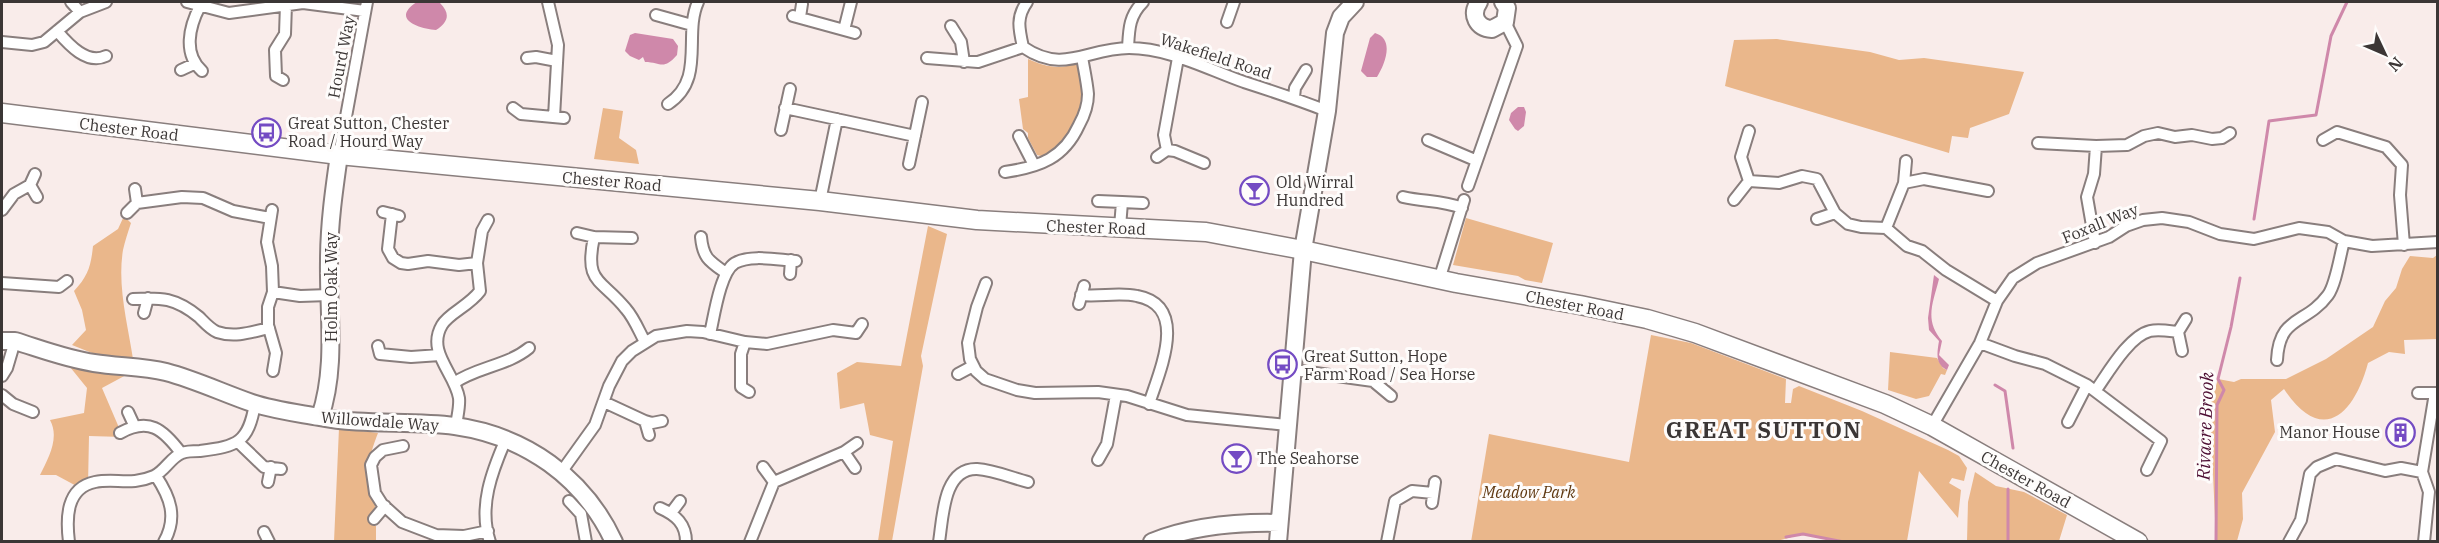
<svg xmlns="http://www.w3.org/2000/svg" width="2439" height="543" viewBox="0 0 2439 543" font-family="'IBM Plex Serif',serif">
<rect width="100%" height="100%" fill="#f9ecea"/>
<path fill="#eab78b" d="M1777 39 1870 52 1899 60 1924 58 2024 72 2009 114 1970 128 1968 138 1952 136 1949 153 1725 86 1734 40Z
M1028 59C1046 67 1059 70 1077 63 1088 101 1078 136 1045 157L1037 155 1028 138V133L1023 129 1019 99 1028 97Z
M603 108 623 111 619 138 636 150 639 164 594 159Z
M124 216 131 223C128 232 125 241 123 250 117 286 128 325 133 359L92 353 72 345 86 330 82 310 74 291C88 276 91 266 93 246L118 229Z
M1466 218 1553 243 1542 283 1525 280 1518 276 1453 265Z
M928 226 947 234 921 356 923 366 892 541H878L893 441 870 435 864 403 840 409 837 373 857 362 901 366Z
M2437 255V339L2404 340 2405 354 2389 352 2368 363C2354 415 2322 446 2284 389L2271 400 2275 432 2242 493 2243 519 2237 541H2216L2210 406 2218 379 2234 382 2241 379H2286L2326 359 2373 327 2385 301 2396 288 2402 269 2410 256 2433 258Z
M1651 335 1691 343 1786 379 1785 403H1791L1793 389 1799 386 1862 411 1948 450 1959 456 1967 468 1964 481 1952 478 1949 483 1961 490 1958 518 1919 471 1907 541H1844L1803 534 1773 542H1471L1489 434 1629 462Z
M1890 352 1937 358 1943 368 1947 370 1945 375 1941 374 1929 396 1916 399 1888 390Z
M70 367 128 374 102 388 123 437 89 436 88 485 82 489 56 475H40C48 459 60 438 50 420L84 413 87 388Z
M339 428 378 433C373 446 369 457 369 470 369 489 382 503 370 520L376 526V541L334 542Z
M1975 472 1996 486 2024 492 2067 515 2059 541H1967L1968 502Z"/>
<path fill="#cf88aa" d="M417 2 440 3C451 14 448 22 436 30 419 29 390 19 417 2Z
M635 33 673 39 678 46 677 55C663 71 661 62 645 62L643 57 639 60 630 56 625 51 630 35Z
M1375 33C1395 39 1385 64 1377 77H1367L1361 71 1370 38Z
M1518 107H1524L1526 112 1524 126 1518 131 1515 129 1509 120 1511 113Z
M1934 275 1939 279C1933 303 1924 320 1942 341L1939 355 1949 365 1947 370C1935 364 1937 353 1939 341L1929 330 1928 318Z"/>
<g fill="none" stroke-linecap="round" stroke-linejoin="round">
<path stroke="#cf88aa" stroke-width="3" d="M2254 219 2269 121 2316 115 2331 36 2347 2
M1995 385 2005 391 2013 448
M2008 489V542
M1786 537 1803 534 1844 542
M2216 542 2217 405 2224 390 2218 379 2231 327 2240 278"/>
<defs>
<path id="street" d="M71 2 80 12
M187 2 229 13 303 3 365 11
M548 2 558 45 554 117
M1027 2C1016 17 1019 29 1023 47 1064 75 1087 48 1129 48 1169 48 1207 69 1244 82 1272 91 1299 100 1327 111
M200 6C189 27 183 54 202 71
M656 15 692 25
M793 16 855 33
M800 17 802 4
M1227 22 1234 2
M951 26 961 42 964 62
M844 30 851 2
M57 31C69 45 87 65 106 56
M2 42 32 45 44 42 80 12 106 2
M1128 48C1129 29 1129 16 1143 2
M527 58 536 57 557 61
M927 58 978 62 1023 47
M181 70 194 64
M283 80 276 76 275 50 285 34 286 4
M1294 97 1295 88 1306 70
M668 104C706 79 683 35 698 2
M513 108 521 114 564 118
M785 108 915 136
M781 130 790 89
M1749 131 1741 157 1749 181 1779 183 1802 176 1817 179 1835 213 1848 224 1861 227 1886 228 1907 246 1922 251 1946 270 1997 301
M1019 136 1034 165
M1428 140 1475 160
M2323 140 2337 132 2386 147 2402 165 2400 195 2404 245
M2038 143 2096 146 2094 174 2087 197 2095 243
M2096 146 2127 145 2144 136 2158 133 2175 137 2192 135 2212 139 2222 138 2230 133
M1167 150 1164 135 1178 58
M339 155 367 2
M1157 157 1167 150 1175 151 1204 163
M909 164 922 102
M1005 172C1040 167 1064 158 1079 125 1084 116 1088 104 1088 94 1087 82 1084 69 1082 57
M1904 183 1906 161
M30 185 37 197
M1468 186 1517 46 1505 22
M135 189 137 203
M1403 197C1424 202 1442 200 1462 208
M1734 200 1749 181
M820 201 837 119
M1098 201 1122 202 1120 227
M1122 202 1143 203
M2 210 14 194 30 185 35 174
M272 210 267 242 272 266 273 292 268 307V325L276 353 273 371
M383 212 399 216
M127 213 137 203 182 197 203 198 233 211 270 218
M392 214 388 249 393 258 401 263 408 264 428 261 459 265 477 263
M1817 219 1835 213
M1886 228 1904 183 1924 179 1988 191
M577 233 594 237 632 238
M594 237C584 284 601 278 626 309 634 318 639 331 645 342
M701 237C703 258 709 261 726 273
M477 263 482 231 488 220
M790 274 791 260
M1439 280 1464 200
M2 283 59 287 67 281
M986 283 977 307 968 343 970 359 976 371 985 379 1017 390 1035 393 1098 392 1127 396 1187 415 1287 425
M273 292 300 296 329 295
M1081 295C1100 297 1119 292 1137 296 1190 306 1159 372 1149 404
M133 299C161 297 176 298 199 317 204 322 210 329 217 332 235 338 252 332 269 328
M1079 304 1084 286
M144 313 148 298
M2178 332 2182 351
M710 334C714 317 720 272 735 263 751 254 778 260 796 261
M745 342 741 354V387L749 392
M1980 343 2015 356 2045 364 2087 385 2161 441 2147 470
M378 346 380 354 411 357 440 355
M2277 360C2279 315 2306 325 2328 295 2336 284 2340 255 2344 241
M1294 370 1373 381 1391 396
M958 374 973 366
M2 376 7 368 15 341
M454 383C477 367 507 366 529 348
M2096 390C2108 373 2129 336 2150 331 2159 329 2169 331 2178 332L2186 319
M2418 393H2435
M2 395 13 404 33 412
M604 402 645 421 652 423 662 421
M128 412 134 425
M645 421 649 435
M2068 422 2087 385
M456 426C457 417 460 407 459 398 455 373 426 352 442 325 449 313 469 306 480 291L477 263
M1932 426 1980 343 1997 301 2013 278 2037 263 2109 237 2126 226 2143 220 2162 218 2189 222 2220 234 2254 239 2299 228 2328 232 2344 241 2372 246 2438 242
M120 433C149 417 163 429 181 453
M238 442 264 467 281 469
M403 446 383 450 375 457 371 465 375 493 382 504 402 522 436 535 464 536 488 531
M844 452 855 468
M1098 460 1107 444 1116 395
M562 471 595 425 609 386 622 361 632 351 656 336 687 331 703 332 745 342 767 344 833 330 856 333 862 324
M2422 472 2435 393H2438
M156 476C170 497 178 517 164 542
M268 482 271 467
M774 482 844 452 857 443
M569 501 581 514 586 542
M1432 503 1435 482
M660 508C676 515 686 524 686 542
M671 513 680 501
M374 519 385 506
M264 532 269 542
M69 542C66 518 66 488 95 482 116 478 131 486 154 476 165 471 171 457 182 453 187 451 195 451 200 451 238 446 248 443 255 404
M490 542C478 507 492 471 506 439
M750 542 774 482 763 467
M939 542C943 517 943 468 977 469 994 470 1012 478 1028 482
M1387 542 1395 501 1412 491 1433 493
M2289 542 2301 520 2310 474 2317 467 2336 459 2385 471 2401 468 2422 472 2429 492 2424 542"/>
<path id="secondary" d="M1479 2C1470 15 1477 28 1492 29L1505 22 1507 8 1503 2
M2 341H15C41 349 67 359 94 363 118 367 143 366 166 372 196 380 223 393 252 403 273 410 297 413 319 417 364 426 410 420 455 426 525 436 584 477 614 542
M320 417C337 367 328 313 329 261 329 225 334 190 339 155
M1152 542C1192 526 1236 522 1279 523
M1278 542 1303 250 1327 111 1335 33 1341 17 1355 2"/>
<path id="primary" d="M2 113 339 155 820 201 977 220 1206 232 1303 250 1456 283 1580 305 1647 319 1695 333 1885 404 1932 426 2138 542"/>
</defs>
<use href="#street" stroke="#897e7d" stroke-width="14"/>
<use href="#secondary" stroke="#897e7d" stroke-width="20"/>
<use href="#primary" stroke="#897e7d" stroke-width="21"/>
<use href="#street" stroke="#fff" stroke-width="10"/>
<use href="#secondary" stroke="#fff" stroke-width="16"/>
<use href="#primary" stroke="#fff" stroke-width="18"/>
</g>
<defs>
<symbol id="bus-ring" viewBox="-11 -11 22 22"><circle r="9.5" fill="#fefcfb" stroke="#744bc3" stroke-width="1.5"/><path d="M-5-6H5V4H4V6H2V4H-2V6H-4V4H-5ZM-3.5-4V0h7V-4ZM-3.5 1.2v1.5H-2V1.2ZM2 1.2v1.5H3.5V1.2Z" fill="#744bc3"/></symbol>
<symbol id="bar-ring" viewBox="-11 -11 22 22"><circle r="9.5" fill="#fefcfb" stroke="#744bc3" stroke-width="1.5"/><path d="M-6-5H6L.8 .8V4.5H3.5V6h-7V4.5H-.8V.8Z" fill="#744bc3"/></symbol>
<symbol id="building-ring" viewBox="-11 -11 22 22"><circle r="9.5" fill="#fefcfb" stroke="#744bc3" stroke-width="1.5"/><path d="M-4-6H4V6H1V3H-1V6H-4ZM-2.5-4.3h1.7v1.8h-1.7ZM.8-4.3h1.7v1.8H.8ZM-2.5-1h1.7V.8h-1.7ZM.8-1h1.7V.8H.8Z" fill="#744bc3"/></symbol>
</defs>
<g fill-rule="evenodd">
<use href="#bus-ring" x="250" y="116" width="33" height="33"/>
<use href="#bar-ring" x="1238" y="174" width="33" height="33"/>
<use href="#bus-ring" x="1266" y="348" width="33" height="33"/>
<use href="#building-ring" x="2384" y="416" width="33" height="33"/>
<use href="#bar-ring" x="1220" y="442" width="33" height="33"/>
</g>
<g text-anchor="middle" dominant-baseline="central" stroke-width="6" stroke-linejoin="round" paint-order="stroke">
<g font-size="16" fill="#3b3635" stroke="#fefcfb">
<text transform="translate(1216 56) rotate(18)">Wakefield Road</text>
<text transform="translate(341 57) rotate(-79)">Hourd Way</text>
<text transform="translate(129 129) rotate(7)">Chester Road</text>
<text transform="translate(612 181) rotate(5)">Chester Road</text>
<text transform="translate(2100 223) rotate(-22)">Foxall Way</text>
<text transform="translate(1096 227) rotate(2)">Chester Road</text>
<text transform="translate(331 287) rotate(-90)">Holm Oak Way</text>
<text transform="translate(1575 305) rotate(11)">Chester Road</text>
<text transform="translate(380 421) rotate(4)">Willowdale Way</text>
<text transform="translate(2026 479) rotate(29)">Chester Road</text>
</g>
<g font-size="16" fill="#3b3635" stroke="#fefcfb" text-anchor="start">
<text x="288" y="123">Great Sutton, Chester<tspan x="288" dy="18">Road / Hourd Way</tspan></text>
<text x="1276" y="182">Old Wirral<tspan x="1276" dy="18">Hundred</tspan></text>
<text x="1304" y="356">Great Sutton, Hope<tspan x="1304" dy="18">Farm Road / Sea Horse</tspan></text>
<text x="2380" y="432" text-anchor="end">Manor House</text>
<text x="1257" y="458">The Seahorse</text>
</g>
<g font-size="16" font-style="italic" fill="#5f3810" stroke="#fefcfb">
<text x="1529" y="492">Meadow Park</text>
</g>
<g font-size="18" font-style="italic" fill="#4b0b31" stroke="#fefcfb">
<text transform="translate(2205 426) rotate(-88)">Rivacre Brook</text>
</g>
<g font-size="22" font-weight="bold" letter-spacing="1.5" fill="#3b3635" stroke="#fefcfb">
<text x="1764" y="429">GREAT SUTTON</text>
</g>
</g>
<rect width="2439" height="543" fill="none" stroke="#3b3635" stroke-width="6"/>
<g transform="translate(2385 54) rotate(134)" stroke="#fefcfb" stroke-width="4.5" paint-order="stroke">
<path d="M0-4.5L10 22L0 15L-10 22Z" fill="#3b3635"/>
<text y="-9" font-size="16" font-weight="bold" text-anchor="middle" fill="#3b3635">N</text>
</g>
</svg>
